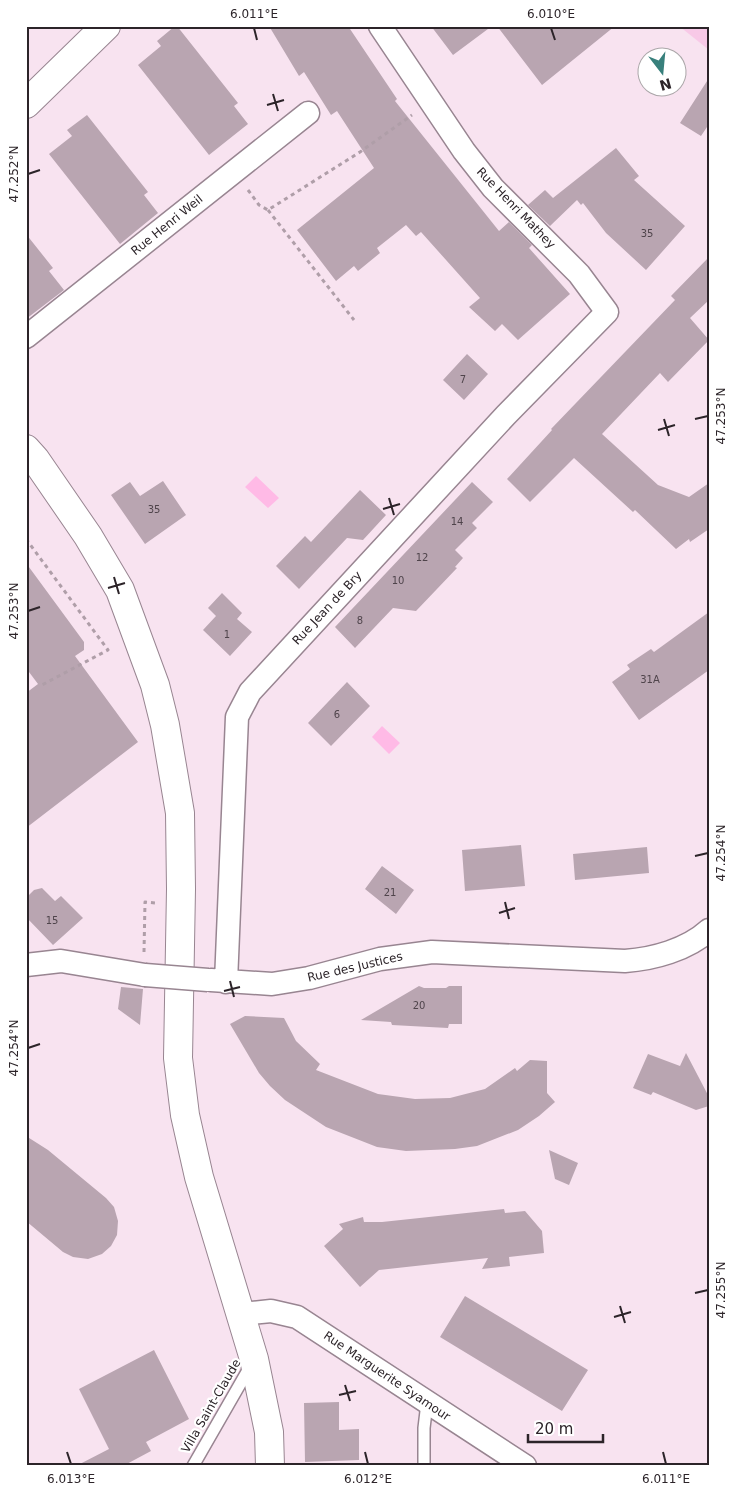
<svg xmlns="http://www.w3.org/2000/svg" width="735" height="1492" viewBox="0 0 735 1492" font-family="'DejaVu Sans',sans-serif">
<rect width="100%" height="100%" fill="#f8e3f0"/>
<path fill="#f8c9e7" d="M679 26H709V50Z"/>
<path fill="#ffbae6" d="M256 476 279 498 268 508 245 487Z
M382 726 400 743 389 754 372 737Z"/>
<path fill="#b9a5b1" d="M175 26H177L238 103 234 106 248 124 209 155 138 65 161 46 157 41Z
M269 26H348L397 99 395 101 499 231 509 222 532 245 529 248 570 294 518 340 502 324 495 331 469 307 480 298 421 232 416 236 406 225 377 248 380 253 358 271 354 266 336 281 297 230 374 168 337 111 331 115 304 72 299 76Z
M431 26H492L453 55Z
M497 26H615L542 85Z
M709 78V124L701 136 680 123Z
M87 115 148 192 144 195 158 213 120 244 49 154 72 136 67 130Z
M616 148 639 176 634 180 685 226 646 270 606 233 583 203 581 205 577 200 550 226 528 205 545 190 553 198Z
M26 234 53 268 49 271 64 290 26 319Z
M709 257V300L690 318 709 340 668 382 660 373 602 434 658 485 689 497 709 483V529L690 542 689 539 676 549 635 510 633 512 574 458 530 502 507 479 552 430 551 429 675 300 671 296Z
M467 354 488 374 464 400 443 380Z
M163 481 186 515 145 544 111 495 130 482 140 496Z
M472 482 493 502 472 523 477 528 455 550 463 558 455 567 457 568 416 611 393 608 355 648 335 627Z
M360 490 386 515 363 540 347 538 299 589 276 566 305 536 311 542Z
M26 563 84 642V650L75 656 138 742 26 828V693L38 684 26 668Z
M222 593 242 613 237 619 252 632 230 656 203 630 216 616 208 608Z
M709 612V670L639 720 612 682 630 669 627 665 651 649 654 652Z
M347 682 370 706 331 746 308 723Z
M521 845 525 886 465 891 462 850Z
M647 847 649 873 575 880 573 854Z
M382 866 414 890 396 914 365 889Z
M42 888 55 901 61 896 83 918 53 945 26 917V898L34 890Z
M419 986 424 988H446L449 986H462V1024H449L448 1028 429 1027 392 1025 391 1022 361 1020Z
M121 987 143 989 140 1025 118 1009Z
M245 1016 284 1018 296 1041 320 1064 316 1070 378 1094 415 1099 450 1098 485 1089 515 1068 517 1071 530 1060 547 1061V1093L555 1102 539 1116 518 1130 477 1146 455 1149 406 1151 377 1147 326 1127 285 1100 270 1086 259 1073 230 1024Z
M686 1053 709 1097V1106L696 1110 653 1092 651 1095 633 1088 648 1054 680 1066Z
M26 1136 48 1150 106 1198 114 1207 118 1221 117 1235 111 1246 102 1254 88 1259 73 1257 63 1252 26 1221Z
M549 1150 578 1163 569 1185 555 1179Z
M504 1209 505 1213 525 1211 542 1231 544 1253 509 1257 510 1266 482 1269 488 1258 379 1270 360 1287 324 1246 343 1229 339 1224 363 1217 364 1222H382Z
M465 1296 588 1370 562 1411 440 1337Z
M154 1350 189 1419 146 1442 151 1451 123 1466H76L109 1449 79 1389Z
M339 1402V1430L359 1429V1460L305 1462 304 1403Z"/>
<g fill="none" stroke-linecap="round" stroke-linejoin="round">
<defs>
<path id="lane" d="M193 1466 251 1365
M424 1466V1428L427 1403"/>
<path id="street" d="M26 337 308 113
M26 965 61 961 145 975
M211 980 272 984 309 978 380 959 432 952 625 961C653 959 687 950 709 930
M226 982 237 717 250 692 506 415 607 312 579 274 493 188 464 151 380 26
M241 1314 271 1311 297 1317 525 1466"/>
<path id="secondary" d="M26 449 35 459 88 536 120 590 155 685 165 725 180 813 181 889 178 1058 185 1115 199 1177 254 1359 269 1432 270 1466"/>
<path id="primary" d="M26 104 106 26"/>
</defs>
<use href="#lane" stroke="#988591" stroke-width="14"/>
<use href="#street" stroke="#988591" stroke-width="25"/>
<use href="#secondary" stroke="#988591" stroke-width="30"/>
<use href="#primary" stroke="#988591" stroke-width="30"/>
<path stroke="#af9ea8" stroke-width="3" stroke-dasharray="4 4" stroke-linecap="butt" d="M248 190 259 205 268 210 360 152 412 115
M268 210 354 320
M26 539 108 650 40 686
M144 952 145 902 155 903"/>
<use href="#lane" stroke="#fff" stroke-width="11"/>
<use href="#street" stroke="#fff" stroke-width="22"/>
<use href="#secondary" stroke="#fff" stroke-width="28"/>
<use href="#primary" stroke="#fff" stroke-width="28"/>
<defs>
<path id="street-bridge" d="M145 975 208 980"/>
</defs>
<use href="#street-bridge" stroke="#988591" stroke-width="25" stroke-linecap="butt"/>
<use href="#street-bridge" stroke="#fff" stroke-width="22"/>
</g>
<path fill="none" stroke="#2c2429" stroke-width="2" d="M254 28 257 40M551 28 555 40M273 94 278 111M267 105 284 100M28 174 40 170M664 419 669 436M695 419 708 416M658 430 675 425M389 498 394 515M383 509 400 504M114 577 119 594M108 588 125 583M28 611 40 607M695 856 708 853M505 902 509 919M499 913 515 908M230 981 234 997M224 991 240 987M28 1048 40 1044M695 1293 708 1290M620 1306 625 1323M614 1317 631 1312M345 1385 350 1401M339 1395 356 1391M67 1452 71 1464M365 1452 368 1464M663 1452 666 1464"/>
<g text-anchor="middle" dominant-baseline="central" stroke-width="4.5" stroke-linejoin="round" paint-order="stroke">
<g font-size="10" fill="#4f444b">
<text x="647" y="233">35</text>
<text x="463" y="379">7</text>
<text x="154" y="509">35</text>
<text x="457" y="521">14</text>
<text x="422" y="557">12</text>
<text x="398" y="580">10</text>
<text x="360" y="620">8</text>
<text x="227" y="634">1</text>
<text x="650" y="679">31A</text>
<text x="337" y="714">6</text>
<text x="390" y="892">21</text>
<text x="52" y="920">15</text>
<text x="419" y="1005">20</text>
</g>
<g font-size="12" fill="#2c2429" stroke="#fff">
<text transform="translate(516 208) rotate(46)">Rue Henri Mathey</text>
<text transform="translate(167 225) rotate(-39)">Rue Henri Weil</text>
<text transform="translate(327 608) rotate(-47)">Rue Jean de Bry</text>
<text transform="translate(355 967) rotate(-13)">Rue des Justices</text>
<text transform="translate(387 1376) rotate(34)">Rue Marguerite Syamour</text>
<text transform="translate(211 1406) rotate(-60)">Villa Saint-Claude</text>
</g>
</g>
<rect width="735" height="1492" fill="none" stroke="#ffffff" stroke-width="55"/>
<g transform="translate(662 72) rotate(164)"><circle r="24" fill="#ffffff" stroke="#aba7a9"/>
<path d="M0-4L9 19L0 12L-9 19Z" fill="#38807c"/>
<text y="-8" font-size="14" font-weight="bold" text-anchor="middle" fill="#2c2429">N</text>
</g>
<path d="M528 1434v8h75v-8" fill="none" stroke="#2c2429" stroke-width="2.5"/>
<text x="535" y="1434" font-size="15" fill="#2c2429" stroke="#ffffff" stroke-width="4" paint-order="stroke">20 m</text>
<rect x="28" y="28" width="680" height="1436" fill="none" stroke="#2c2429" stroke-width="2"/>
<g font-size="12" text-anchor="middle" fill="#2c2429">
<text x="254" y="18">6.011°E</text>
<text x="551" y="18">6.010°E</text>
<text transform="translate(14 174) rotate(-90)" y="4">47.252°N</text>
<text transform="translate(721 416) rotate(-90)" y="4">47.253°N</text>
<text transform="translate(14 611) rotate(-90)" y="4">47.253°N</text>
<text transform="translate(721 853) rotate(-90)" y="4">47.254°N</text>
<text transform="translate(14 1048) rotate(-90)" y="4">47.254°N</text>
<text transform="translate(721 1290) rotate(-90)" y="4">47.255°N</text>
<text x="71" y="1483">6.013°E</text>
<text x="368" y="1483">6.012°E</text>
<text x="666" y="1483">6.011°E</text>
</g>
</svg>
